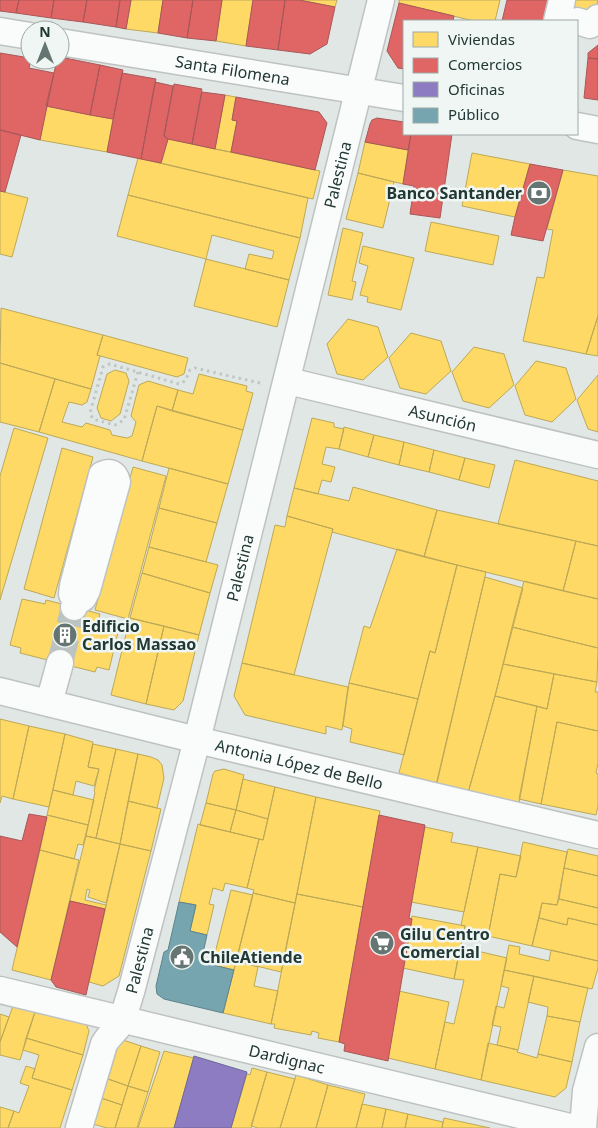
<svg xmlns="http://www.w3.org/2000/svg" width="598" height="1128" viewBox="0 0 598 1128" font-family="'Noto Sans',sans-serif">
<rect width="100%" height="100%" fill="#e1e7e5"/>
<path fill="#ffd966" stroke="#bca957" d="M131 0H163L158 33 126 29Z
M222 0H253L246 46 216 41Z
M299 0H337L335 7Z
M399 0H500L495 21H474L399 3Z
M571 0H598L595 15 574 18Z
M225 95 236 97 232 120 237 121 231 152 215 149Z
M46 106 113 119 107 152 40 140Z
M168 139 320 171 313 199 161 163Z
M365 142 408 150 403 184 358 173Z
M472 153 530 164 515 217 462 206Z
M138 158 308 198 300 238 128 195Z
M563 170 598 176V316L586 354 523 341 537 277 544 278 553 230 547 229Z
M358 173 394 182 383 228 346 219Z
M0 191 28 198 12 257 0 254Z
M128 195 300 238 289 280 245 269 249 254 272 259 274 251 212 235 206 259 117 236Z
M431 222 499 236 493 265 425 251Z
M343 228 363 233 352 281 356 282 352 300 328 295Z
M363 246 414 258 401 310 367 302 368 297 360 295 368 266 359 263Z
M206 259 289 280 277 327 194 306Z
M1 308 103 335 97 355 100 356 91 389 0 363Z
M598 316V356L586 354Z
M348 319 378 327 388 357 363 380 337 374 327 344Z
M411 333 441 341 451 371 426 394 400 388 389 358Z
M103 335 188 358 184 374 177 377 97 355Z
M474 347 504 354 514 385 489 408 463 401 452 372Z
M536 361 566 368 576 399 552 422 525 415 515 386Z
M0 363 55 379 39 432 0 422Z
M115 370 126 373 129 381 120 414 111 421 101 418 97 408 107 374Z
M199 374 247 386 246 391 253 393 243 430 172 411 178 390 193 394Z
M598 375V432L588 429 577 400Z
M55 379 91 389 87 402 82 405 69 402 62 422 82 427 86 423 110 430 112 435 127 438 132 436 136 422 131 416 139 385 148 381 178 390 172 411 157 406 142 461 39 432Z
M157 406 243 430 228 484 142 461Z
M312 418 334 423V427L344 429 339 449 326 447 322 464 335 467 331 482 322 480 318 494 294 488Z
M344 427 374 435 368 457 339 449Z
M14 428 48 438 0 600V476Z
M374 435 404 442 399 465 368 457Z
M404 442 434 450 429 472 399 465Z
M62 448 93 457 54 598 24 589Z
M434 450 465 458 459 480 429 472Z
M465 458 495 465 489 488 459 480Z
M515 460 598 481V546L498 524Z
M133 467 166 476 128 619 95 610Z
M169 468 228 484 217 523 159 508Z
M353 487 437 510 424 557 332 532 333 529 287 516 294 488 349 501Z
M159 508 217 523 206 562 149 547Z
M437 510 576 541 563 591 424 557Z
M287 516 333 529 294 675 242 663 275 525 285 527Z
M576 541 598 546V599L563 591Z
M149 547 218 565 210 593 142 573Z
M397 549 457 565 435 653 430 651 418 699 349 683 364 626 370 628Z
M457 565 486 572 437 783 399 773 430 651 435 653Z
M142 573 210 593 199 635 130 618Z
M485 577 523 588 495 696 468 793 436 785Z
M524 581 598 599V648L512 627Z
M22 599 45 604 46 600 74 607 100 614 99 618 120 624 109 670 97 667 95 672 20 653 21 648 10 645Z
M130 618 164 626 146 704 111 695Z
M164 626 199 635 183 701 174 710 146 704Z
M512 627 598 648 597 682 503 664Z
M242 663 348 687 342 730 326 726V734L245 715 234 696Z
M503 664 554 674 547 709 495 696Z
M554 674 597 682 595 692H598V731L557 722 541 804 519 799 537 706 547 709Z
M349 683 418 699 404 755 350 742 352 729 343 726Z
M495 696 537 706 519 803 468 793Z
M0 719 29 726 13 799 2 796 0 803Z
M557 722 598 731V763L596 773 598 774V806L596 815 541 804Z
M29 726 65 734 49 807 13 799Z
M65 734 93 742 88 767 99 769 94 786 76 781 73 795 53 790Z
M93 744 116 749 96 838 86 836 95 792 94 791 99 769 88 767Z
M116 749 138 754 120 844 96 838Z
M138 754 151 757 158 760 162 765 164 778 157 808 128 801Z
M224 769 244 775 236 810 206 803 213 774 215 771Z
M243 779 275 787 268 819 236 810Z
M275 787 316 797 295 903 253 893 254 890 247 888 259 839 263 840Z
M53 790 94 800 88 825 47 815Z
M316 797 380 811 363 907 297 894Z
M128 801 161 809 151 851 120 844Z
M206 803 236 810 230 832 200 825Z
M236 810 268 819 263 840 230 832Z
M47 815 88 825 83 845 78 844 74 859 40 850Z
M198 824 259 839 247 888 225 883 223 891 213 888 209 904 214 905 207 935 190 931 196 905 179 902Z
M425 827 453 833 451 842 478 847 464 912 411 902Z
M86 836 120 844 106 903 88 897 90 890 87 889 85 900 106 905 105 909 70 901Z
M523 842 567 852 557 905 542 903 532 946 488 936 500 874 516 877Z
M120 844 151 851 119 976 103 986 89 982Z
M478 847 521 856 516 877 500 874 488 936 464 932 465 926 461 925Z
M568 849 598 856V876L564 868Z
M40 850 79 860 51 980 12 970Z
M564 868 598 876V908L559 899Z
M231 890 253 895 234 970 212 965Z
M253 893 295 903 281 972 236 961Z
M297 894 363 907 339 1042 318 1038 319 1033 312 1031 311 1035 274 1028 275 1024H271Z
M559 899 598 908V925L568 918 567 925 539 918 542 903 557 905Z
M412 916 465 926 454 979 403 968Z
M539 918 567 925 568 918 598 925V961L532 946Z
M509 945 520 947 519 954 549 961 551 950 598 961V968L592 989 504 970Z
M460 947 507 958 481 1080 435 1069 445 1022 454 1024 464 980 454 979Z
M236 961 258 967 254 986 278 991 271 1024 223 1013Z
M504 970 534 976 518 1050 497 1045 501 1027 492 1025 496 1006 504 1008 509 988 501 986Z
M534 976 588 988 580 1022 547 1016 548 1007 528 1002Z
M399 991 449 1002 435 1069 388 1058Z
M13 1006 35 1012 20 1060 0 1055V1042Z
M35 1012 86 1024 89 1031 83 1055 26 1038Z
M0 1014 9 1017 0 1042Z
M547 1016 580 1022 572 1062 538 1054Z
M26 1038 83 1055 72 1090 32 1078 39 1055 23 1050Z
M120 1039 141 1046 128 1086 108 1079Z
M488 1043 518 1050 517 1052 537 1058 538 1054 572 1062 566 1088 555 1097 481 1080Z
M141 1046 160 1052 148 1092 128 1086Z
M164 1051 194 1058 174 1128H138Z
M26 1066 35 1069 32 1078 72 1090 60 1128H8L14 1111 19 1113 29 1086 20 1083Z
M252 1068 267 1072 251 1128H231L247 1074 250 1075Z
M267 1072 295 1079 280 1128H258L251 1126Z
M296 1075 328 1085 316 1128H280Z
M108 1079 128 1086 122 1105 101 1098Z
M328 1085 365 1094 356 1128H316Z
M128 1086 148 1092 137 1128H115Z
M101 1098 122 1105 115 1128H107L93 1124Z
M362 1104 386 1109 382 1128H356Z
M0 1107 14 1111 8 1128H0Z
M386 1109 408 1114 405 1128H382Z
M408 1114 443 1122 442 1128H405Z
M444 1118 490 1128H442Z"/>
<path fill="#e06666" stroke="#a75857" d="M0 0H19L16 13 0 11Z
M19 0H54L51 18 16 13Z
M54 0H87L83 22 51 18Z
M87 0H120L116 27 83 22Z
M120 0H131L126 29 116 27Z
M163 0H193L187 38 158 33Z
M193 0H222L216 41 187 38Z
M253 0H285L278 50 246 46Z
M285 0H299L335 7 327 44 310 54 278 50Z
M507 0H555L549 21H502Z
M399 3 454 16 453 21H404V69L398 68 387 51Z
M598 45V59L588 58V53Z
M0 53 30 58 31 60 29 68 54 73 40 140 0 130Z
M60 57 100 65 90 115 46 106 57 60H60Z
M588 58 598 59V100L584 98Z
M100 65 123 70 113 119 90 115Z
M122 73 156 79 141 159 107 152Z
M155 82 173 86 164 136 168 139 161 163 141 159Z
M174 84 202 89 192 144 168 139 164 136Z
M202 92 225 95 215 149 192 144Z
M236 97 319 112 327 123 315 170 231 152 237 121 232 120Z
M377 118 404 122V134H411L408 150 365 142 370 124 372 120Z
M0 130 21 135 5 192 0 191Z
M411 134H452L440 218 410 214 414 186 403 184Z
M530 164 563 170 543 241 511 235 515 217Z
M29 814 47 817 17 947 0 932V836L22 841Z
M379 815 425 825 409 918 412 919 388 1061 344 1051 345 1044 339 1042Z
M70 901 105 909 86 995 56 987 51 980Z"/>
<path fill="#8e7cc3" stroke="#6d6898" d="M194 1056 247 1072 231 1128H174Z"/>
<path fill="#76a5af" stroke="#5c848a" d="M179 902 196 905 190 931 207 935 201 962 234 970 223 1013 164 999 157 994 156 986 164 952 168 950Z"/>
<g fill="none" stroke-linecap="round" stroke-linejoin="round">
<path stroke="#bbc4c2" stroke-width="26" stroke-dasharray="26 13" stroke-linecap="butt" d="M60 663 74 607"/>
<defs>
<g id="street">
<path d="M557 21 562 0"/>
<path d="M577 21 590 25 598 18"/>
<path d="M0 31 30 36"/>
<path id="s1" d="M60 42 404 98"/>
<path d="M577 126 598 130"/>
<path id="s2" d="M288 381 598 455"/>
<path d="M74 607 76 601 83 598 87 590 117 482C115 473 110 471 102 475L73 586 72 594 76 601"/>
<path id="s3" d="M0 691 197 740 598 835"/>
<path d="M49 703 60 663"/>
<path id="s4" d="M0 990 574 1128"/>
<path id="s5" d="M79 1128 104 1044C108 1037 112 1034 117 1028 124 1018 127 1004 131 992L197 740 381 0"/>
<path d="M583 1128 586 1091 598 1047"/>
</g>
</defs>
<use href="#street" stroke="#bec3c2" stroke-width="29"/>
<path stroke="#bfc7c6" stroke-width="3" stroke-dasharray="2.5 4" stroke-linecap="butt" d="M138 372 124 420 115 425 93 419 90 413 103 367 110 364 179 384 185 381 190 370 195 368 260 383"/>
<use href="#street" stroke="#fafbfb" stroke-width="26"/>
</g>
<defs>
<symbol id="bank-disc" viewBox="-11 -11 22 22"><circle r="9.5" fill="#647572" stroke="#eff6f3"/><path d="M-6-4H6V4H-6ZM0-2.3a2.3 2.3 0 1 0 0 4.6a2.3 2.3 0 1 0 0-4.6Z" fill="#fff"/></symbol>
<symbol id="building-disc" viewBox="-11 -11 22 22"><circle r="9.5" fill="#647572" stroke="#eff6f3"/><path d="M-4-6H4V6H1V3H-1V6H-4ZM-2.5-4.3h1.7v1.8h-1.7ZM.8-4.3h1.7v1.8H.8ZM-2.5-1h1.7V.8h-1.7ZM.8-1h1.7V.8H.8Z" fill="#fff"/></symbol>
<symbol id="supermarket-disc" viewBox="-11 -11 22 22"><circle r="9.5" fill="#647572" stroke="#eff6f3"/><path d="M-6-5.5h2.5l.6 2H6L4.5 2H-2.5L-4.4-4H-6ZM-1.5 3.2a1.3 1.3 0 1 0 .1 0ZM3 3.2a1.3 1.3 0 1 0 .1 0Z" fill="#fff"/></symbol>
<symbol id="civic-disc" viewBox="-11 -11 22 22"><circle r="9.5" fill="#647572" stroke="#eff6f3"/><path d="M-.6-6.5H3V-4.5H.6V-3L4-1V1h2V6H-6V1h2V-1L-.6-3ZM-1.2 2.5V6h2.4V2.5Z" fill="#fff"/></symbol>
</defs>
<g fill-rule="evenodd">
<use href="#bank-disc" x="525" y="179" width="28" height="28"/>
<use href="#building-disc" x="51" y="621" width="28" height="28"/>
<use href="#supermarket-disc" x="368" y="929" width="28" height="28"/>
<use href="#civic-disc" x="168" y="943" width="28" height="28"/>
</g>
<g text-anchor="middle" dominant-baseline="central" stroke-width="5" stroke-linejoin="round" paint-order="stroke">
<g font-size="16" fill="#213834" stroke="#eff6f3">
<text stroke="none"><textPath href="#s1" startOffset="175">Santa Filomena</textPath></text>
<text stroke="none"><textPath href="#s5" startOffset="990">Palestina</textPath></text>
<text stroke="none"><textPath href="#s2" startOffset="159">Asunción</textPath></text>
<text stroke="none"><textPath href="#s5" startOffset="585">Palestina</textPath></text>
<text stroke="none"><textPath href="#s3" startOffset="308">Antonia López de Bello</textPath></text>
<text stroke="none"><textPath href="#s5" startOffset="180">Palestina</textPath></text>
<text stroke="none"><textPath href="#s4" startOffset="295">Dardignac</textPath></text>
</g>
<g font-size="16" font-weight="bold" fill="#213834" stroke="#eff6f3" text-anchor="start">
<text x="522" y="193" text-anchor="end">Banco Santander</text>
<text x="82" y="626">Edificio<tspan x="82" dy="18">Carlos Massao</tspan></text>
<text x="400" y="934">Gilu Centro<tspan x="400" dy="18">Comercial</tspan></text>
<text x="200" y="957">ChileAtiende</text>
</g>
</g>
<rect x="403" y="20" width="175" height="115" fill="#eff6f3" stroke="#9daaa7"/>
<rect x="413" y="32" width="25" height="15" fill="#ffd966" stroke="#9daaa7"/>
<text x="448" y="45" font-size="15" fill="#213834">Viviendas</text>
<rect x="413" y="58" width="25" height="15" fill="#e06666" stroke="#9daaa7"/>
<text x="448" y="70" font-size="15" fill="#213834">Comercios</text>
<rect x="413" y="82" width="25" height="15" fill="#8e7cc3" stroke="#9daaa7"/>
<text x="448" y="95" font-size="15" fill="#213834">Oficinas</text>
<rect x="413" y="108" width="25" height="15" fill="#76a5af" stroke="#9daaa7"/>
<text x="448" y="120" font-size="15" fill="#213834">Público</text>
<g transform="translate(45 45)"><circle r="24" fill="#eff6f3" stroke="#9daaa7"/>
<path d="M0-4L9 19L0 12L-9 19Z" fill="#647572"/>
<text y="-8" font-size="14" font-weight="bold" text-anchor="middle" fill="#213834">N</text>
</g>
</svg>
